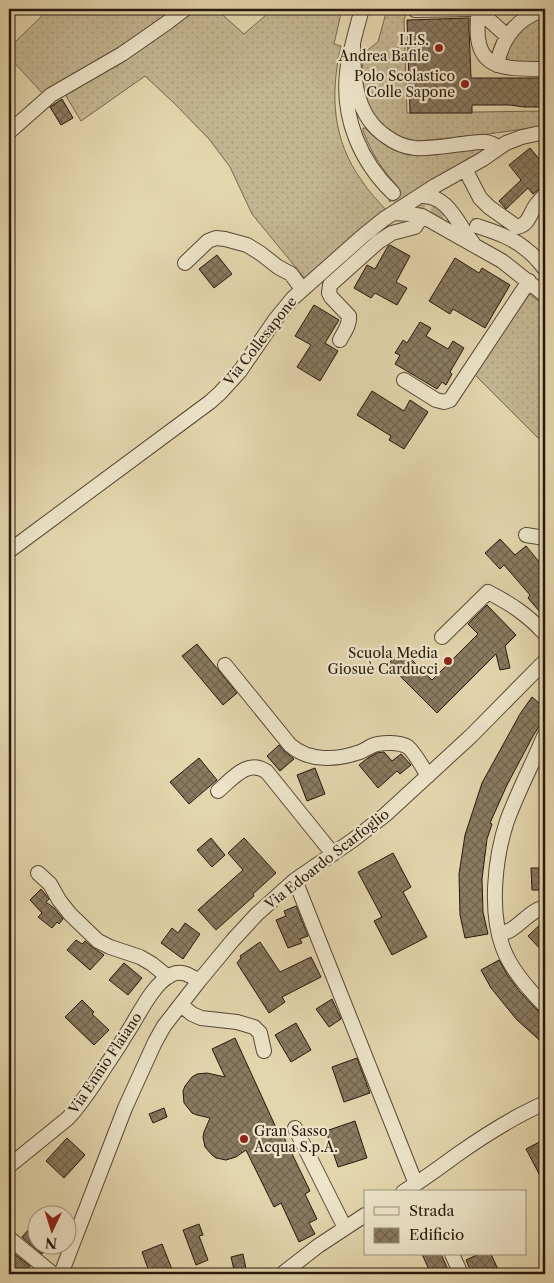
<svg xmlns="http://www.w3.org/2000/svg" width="554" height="1283" viewBox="0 0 554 1283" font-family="'Libre Caslon Text',serif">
<defs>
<pattern id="grass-dots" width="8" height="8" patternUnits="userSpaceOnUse" patternTransform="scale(1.25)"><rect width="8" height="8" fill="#c3b591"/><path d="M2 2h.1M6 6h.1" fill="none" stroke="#a89b7c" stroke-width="1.8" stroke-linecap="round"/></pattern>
<pattern id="building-cross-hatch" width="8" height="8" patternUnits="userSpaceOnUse" patternTransform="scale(1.25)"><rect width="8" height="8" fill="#897a60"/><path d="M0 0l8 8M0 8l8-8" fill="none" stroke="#70634e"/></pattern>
</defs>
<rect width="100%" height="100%" fill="#e3d5ac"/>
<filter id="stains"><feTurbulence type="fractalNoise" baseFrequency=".004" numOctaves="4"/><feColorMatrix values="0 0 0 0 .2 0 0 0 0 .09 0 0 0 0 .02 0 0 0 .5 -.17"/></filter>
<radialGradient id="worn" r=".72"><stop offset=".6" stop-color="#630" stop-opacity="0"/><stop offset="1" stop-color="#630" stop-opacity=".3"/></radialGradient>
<path fill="url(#grass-dots)" stroke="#76664f" d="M49 9H216L244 34 273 9H342L334 44 341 46C330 94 332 140 362 181 369 192 378 201 387 211L306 280 252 214 230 167 209 139 174 103 145 76 81 121 60 86 45 96 9 57V48Z
M387 9H408L404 20 407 113 545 111V126L488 134 418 141C388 140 366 112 362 83 361 73 363 62 365 52L378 42Z
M545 12V65L501 62 513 35Z
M363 128H365C382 146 401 156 426 155L480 148 483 152 429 182 400 201 397 196 390 202 389 201 399 188C381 168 373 156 363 131Z
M528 293 545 306V443L544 444 474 374Z"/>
<path fill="url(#building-cross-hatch)" stroke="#28180d" d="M469 18V29L471 78H545V107H524L510 105H472V113H410L407 20Z
M62 99 73 118 61 125 50 107Z
M530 148 545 166V186L539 189 533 194 528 188 506 209 499 201 521 180 509 165Z
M390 245 410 256 396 282 407 288 397 305 375 293 371 298 354 288 367 265 375 269 388 246Z
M217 255 232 274 214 288 199 269Z
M455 258 479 273 482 268 510 285 485 328 453 309 450 314 429 301Z
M314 305 339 320 325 343 338 351 320 381 297 367 311 345 295 336Z
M420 322 431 328 426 336 448 349 453 341 464 348 450 372 452 374 446 385 442 382 437 389 395 364 400 355 395 353 403 340 407 343Z
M372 391 404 411 410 400 428 412 404 449 389 440 391 436 357 415Z
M500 539 515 555 526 546 545 569V618L528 598 530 595 504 565 500 569 485 553Z
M487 605 516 635 505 646 510 668 500 670 496 654 437 713 388 664 402 650 432 680 478 634 468 624Z
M197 644 237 693 223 705 182 656Z
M532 697 545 708V717L533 736 507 785 490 823 492 824 487 839 482 879 483 912 488 934 465 938 460 915 459 874 465 835 482 783 520 714Z
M279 745 285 752 294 759 280 771 267 756Z
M383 752H384L392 761 401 754 411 765 400 774 397 771 378 788 359 765 368 758 377 753Z
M199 758 217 780 189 804 170 782Z
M315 768 325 794 307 801 297 775Z
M211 838 225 855 212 867 197 850Z
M244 838 276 873 253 894 254 896 216 930 198 910 243 870 228 853Z
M393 853 411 887 403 892 427 937 392 955 374 921 382 917 358 872Z
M531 868H545V890H532Z
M41 889 49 899 46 902 54 908 63 919 59 924 57 922 52 928 38 917 42 913 30 900Z
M296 906 308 936 300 939 302 943 288 948 276 920 286 916 284 911Z
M545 920V954L528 936Z
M185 923 200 934 183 959 161 943 172 928 178 933Z
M76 940 82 944 85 941 92 947 104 955 90 970 67 950Z
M260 942 280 972 311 957 321 977 282 997 285 1002 269 1013 237 963 241 958 240 956Z
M499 960 508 976 520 992 539 1012 545 1015V1045L517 1020 491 988 481 970Z
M124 963 142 978 128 995 109 980Z
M332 999 341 1019 329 1027 316 1009Z
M82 1000 94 1012 92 1014 109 1030 94 1045 65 1017Z
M296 1023 311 1050 291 1062 275 1035Z
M235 1038 278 1132 281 1131 310 1191 305 1194 317 1219 309 1223 315 1234 299 1242 281 1203 274 1207 246 1150 236 1157 226 1160 216 1158 212 1155 205 1147 203 1137 204 1132 210 1118 197 1115 192 1113 184 1103 183 1091 185 1086 192 1077 197 1074 207 1073 225 1077 212 1049Z
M357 1058 370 1093 344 1102 332 1067Z
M164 1108 167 1117 153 1123 149 1114Z
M355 1121 367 1158 338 1167 326 1131Z
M67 1138 85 1155 64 1178 46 1161Z
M545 1139V1185L526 1149Z
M199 1224 203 1235 199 1236 208 1260 196 1265 183 1230Z
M29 1229 38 1237V1246H50L42 1254 22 1237Z
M162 1244 173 1272 167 1274H150L142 1252Z
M9 1250 30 1266 22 1274H9Z
M243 1254 247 1274H235L231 1257Z
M422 1254H441L450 1274H431Z
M479 1254H491L500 1274H472L466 1260Z"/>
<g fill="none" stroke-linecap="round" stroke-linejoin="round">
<path stroke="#beaf8c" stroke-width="14" stroke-dasharray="14 7" stroke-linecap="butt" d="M393 193C417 213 448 218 477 226"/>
<defs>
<path id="minor" d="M362 9C356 30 350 51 347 72 342 118 360 161 393 193
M479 9C471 68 495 69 545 69
M480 9 488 19 507 36
M415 10 469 9
M353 43C353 78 355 116 387 137 395 143 405 147 415 148 431 149 446 146 462 144 475 143 488 138 498 148
M497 65C502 37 517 18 545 9
M9 132 51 95 122 54 168 22 185 9
M465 169 480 198 489 207 517 227C529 225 530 213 536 205 539 201 542 198 545 195
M421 196C449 195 457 224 473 243
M393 213 410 214 422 216 502 261 545 295
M477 226C495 232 514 238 528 251 535 256 540 263 545 269
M185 263 208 241 216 238 225 239 247 245 260 253 278 267 291 274 302 289
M340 340C344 332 350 325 349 316L331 297 329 293 330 285 378 242 392 233 415 227 422 216
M404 380 436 400 444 402 450 400 529 281
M526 535 545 538
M9 551 210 402 220 393 240 371 275 320 293 298 364 235 384 219 435 186 483 159 506 143 522 137 545 132
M442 637 488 592C511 604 528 615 545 634
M225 665 290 745C309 762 337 760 360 752 365 750 369 747 374 745 382 742 400 742 408 747 415 753 423 768 428 776
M545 734C533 763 518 791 507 821 495 857 489 911 503 948 511 970 529 990 545 1006
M218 791C232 779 248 758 267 772L333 854
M38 873 50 884 59 900 70 914 98 941 110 947 140 957 152 964 168 977
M295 880 416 1184
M499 934C517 932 527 911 545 907
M181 1005 192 1014 201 1018 237 1022 254 1027 260 1033 264 1051
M295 1128 345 1228
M9 1166 67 1119C80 1106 90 1090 100 1075 108 1062 117 1050 125 1036 137 1019 152 984 171 975 181 969 191 976 199 981
M403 1192C423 1180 440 1167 458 1154 485 1135 515 1116 545 1103
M9 1238 53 1274
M452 1254 461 1274
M61 1274 125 1108 155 1042 164 1026 199 981 233 940 257 914 295 880 353 840 385 815 471 736 545 661
M282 1274 318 1246 365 1215"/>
</defs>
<use href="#minor" stroke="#574735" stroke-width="16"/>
<use href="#minor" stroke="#ede4c9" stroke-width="14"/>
</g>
<g fill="#8f2418" stroke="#ede4c9" stroke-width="2">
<circle cx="439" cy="48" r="5"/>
<circle cx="465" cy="84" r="5"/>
<circle cx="448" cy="661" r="5"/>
<circle cx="244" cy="1139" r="5"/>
</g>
<g text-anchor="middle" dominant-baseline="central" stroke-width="4.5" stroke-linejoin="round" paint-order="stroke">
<g font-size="14" fill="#28180d" stroke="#ede4c9" text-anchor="end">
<text x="429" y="40">I.I.S.<tspan x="429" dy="16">Andrea Bafile</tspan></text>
<text x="455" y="76">Polo Scolastico<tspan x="455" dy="16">Colle Sapone</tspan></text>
<text x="438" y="653">Scuola Media<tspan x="438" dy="16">Giosuè Carducci</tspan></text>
<text x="254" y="1131" text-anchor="start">Gran Sasso<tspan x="254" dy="16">Acqua S.p.A.</tspan></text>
</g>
<g font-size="14" fill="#28180d" stroke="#ede4c9">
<text transform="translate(260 341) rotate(-52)">Via Collesapone</text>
<text transform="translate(327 859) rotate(-38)">Via Edoardo Scarfoglio</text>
<text transform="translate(105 1063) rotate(-56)">Via Ennio Flaiano</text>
</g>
</g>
<rect width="554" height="1283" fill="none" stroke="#e3d5ac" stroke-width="30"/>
<rect x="10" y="10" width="534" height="1263" fill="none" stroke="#28180d" stroke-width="2.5"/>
<rect x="15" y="15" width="524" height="1253" fill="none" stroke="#28180d"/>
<rect x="364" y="1190" width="162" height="65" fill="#ede4c9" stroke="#9e927e"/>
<rect x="374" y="1207" width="25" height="8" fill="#ede4c9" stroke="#9e927e"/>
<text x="409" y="1216" font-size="15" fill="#28180d">Strada</text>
<rect x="374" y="1228" width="25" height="15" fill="url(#building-cross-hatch)" stroke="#9e927e"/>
<text x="409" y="1240" font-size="15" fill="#28180d">Edificio</text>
<g transform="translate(52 1230) rotate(184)"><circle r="24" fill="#ede4c9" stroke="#9e927e"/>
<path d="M0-4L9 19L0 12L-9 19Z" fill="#8f2418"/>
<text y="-8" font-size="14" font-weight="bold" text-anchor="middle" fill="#28180d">N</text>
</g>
<rect width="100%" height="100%" filter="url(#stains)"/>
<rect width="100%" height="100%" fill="url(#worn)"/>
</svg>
